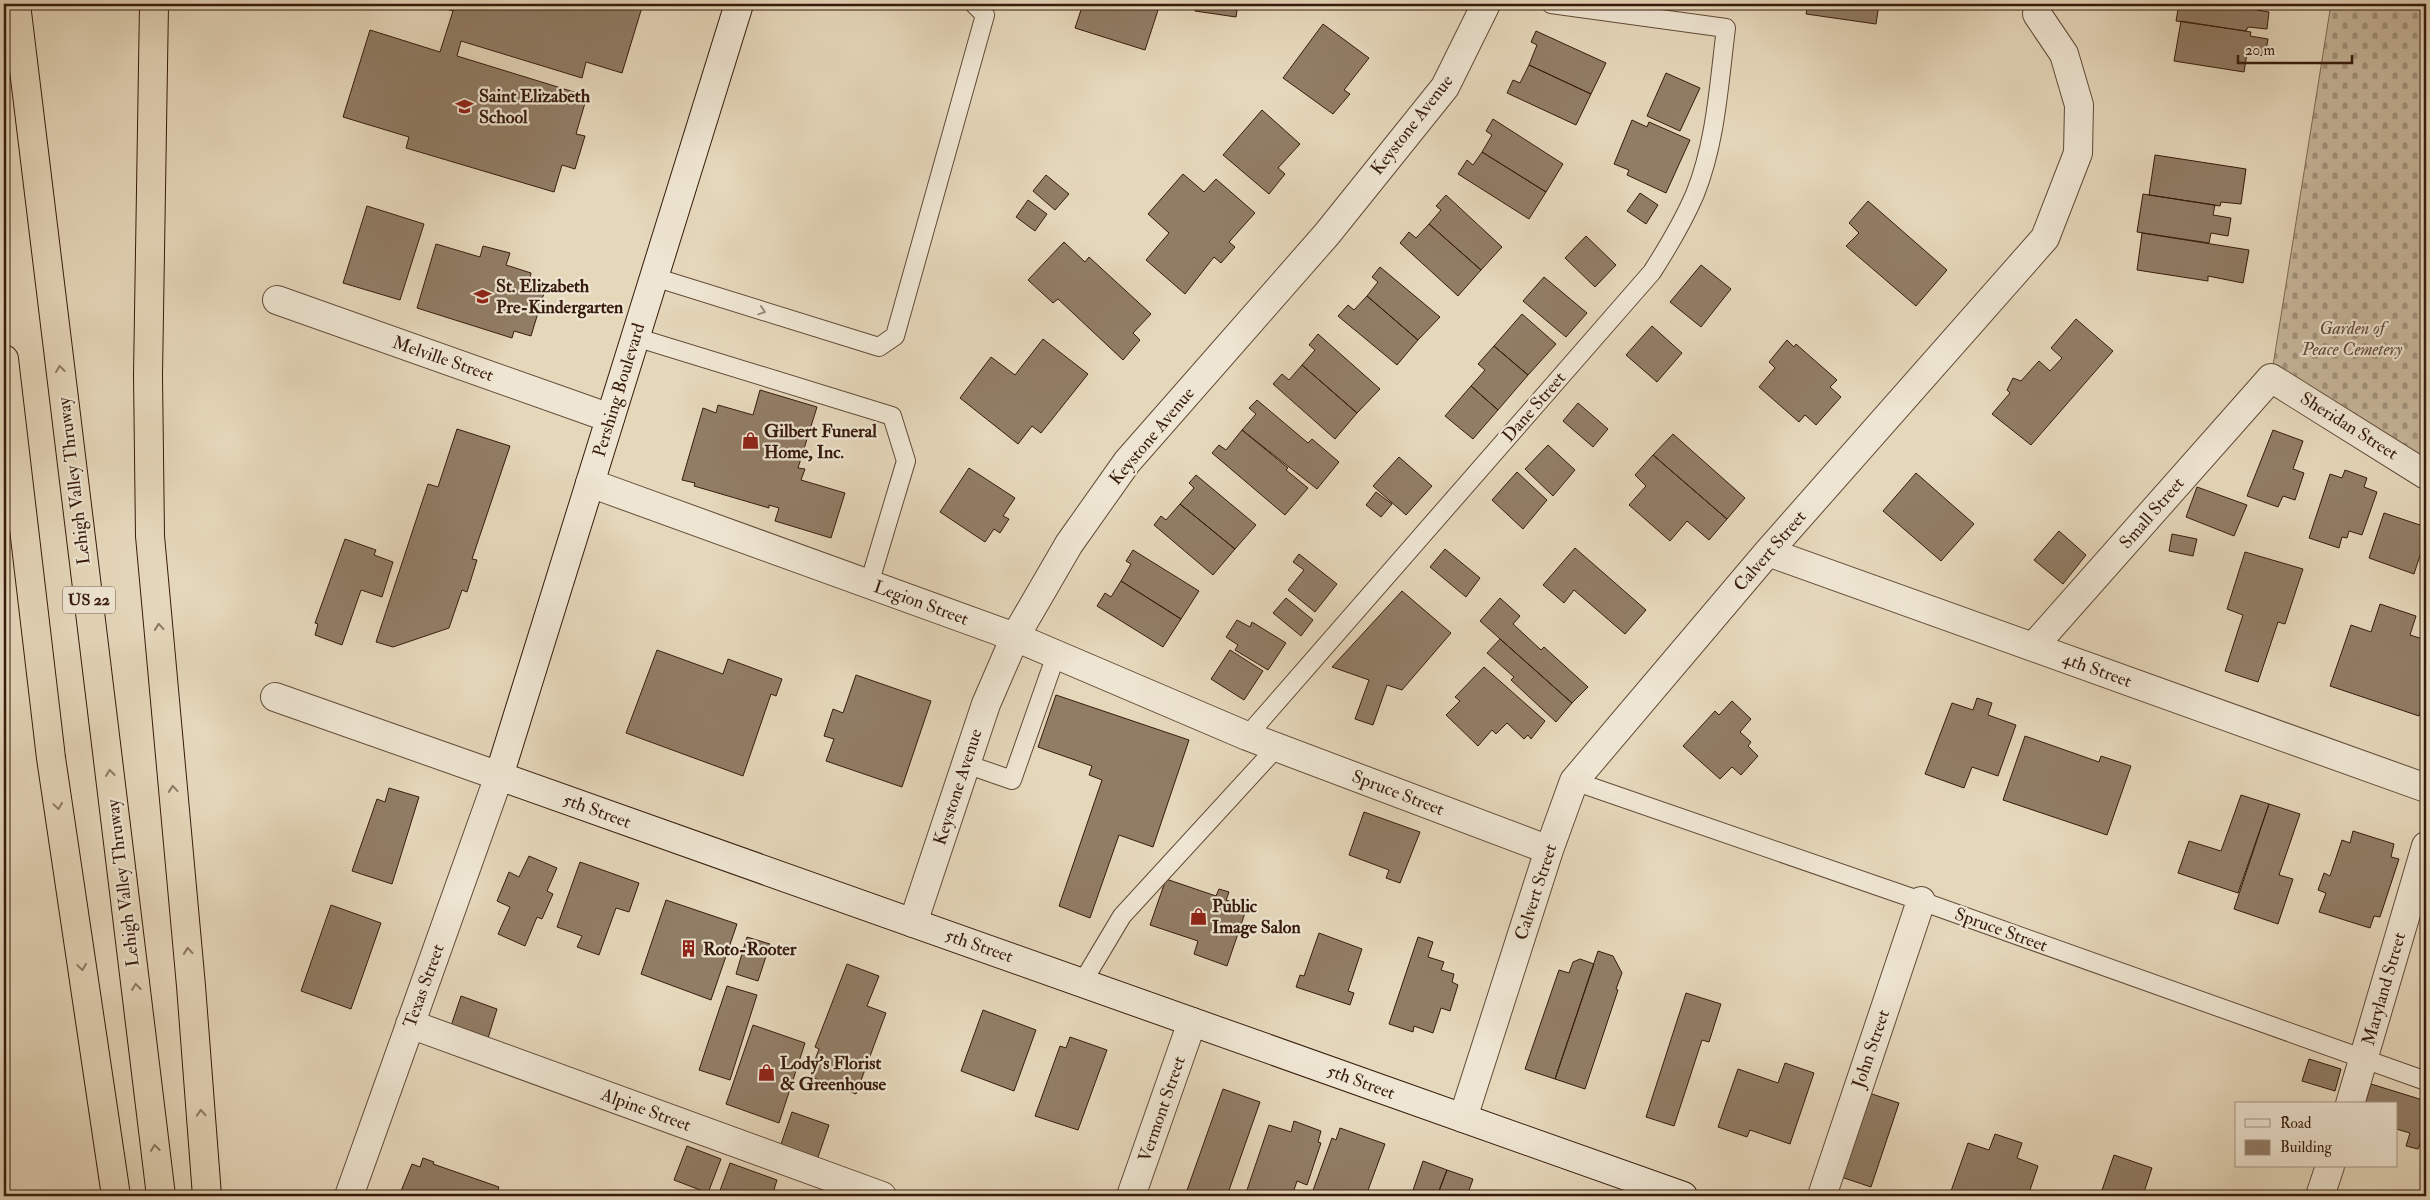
<svg xmlns="http://www.w3.org/2000/svg" width="2430" height="1200" viewBox="0 0 2430 1200" font-family="'IM FELL Double Pica',serif">
<defs>
<pattern id="cemetery-stones" width="16" height="16" patternUnits="userSpaceOnUse" patternTransform="scale(1.25)"><rect width="16" height="16" fill="#c7b79c"/><path d="M2 7V4a2 2 0 0 1 4 0v3zM10 15v-3a2 2 0 0 1 4 0v3z" fill="#a2947e"/></pattern>
</defs>
<rect width="100%" height="100%" fill="#e5d7ba"/>
<filter id="stains"><feTurbulence type="fractalNoise" baseFrequency=".004" numOctaves="4"/><feColorMatrix values="0 0 0 0 .2 0 0 0 0 .09 0 0 0 0 .02 0 0 0 .5 -.17"/></filter>
<radialGradient id="worn" r=".72"><stop offset=".6" stop-color="#630" stop-opacity="0"/><stop offset="1" stop-color="#630" stop-opacity=".3"/></radialGradient>
<path fill="url(#cemetery-stones)" stroke="#7f6954" d="M2331 4H2426V475L2271 378Z"/>
<path fill="#917d66" stroke="#371b0c" d="M441 4H643L622 73 586 62 582 78 461 41 457 56 587 96 576 134 585 136 575 169 562 165 554 192 406 148 409 137 343 117 370 30 440 52 453 11 440 7Z
M1083 4H1160L1145 50 1075 28Z
M1196 4H1238L1236 17 1195 11Z
M1808 4H1879L1876 24 1806 14Z
M2179 4H2250V9L2269 12 2267 29 2248 27 2246 31 2176 21Z
M2181 21 2251 32 2250 36 2268 39 2265 56 2247 53 2244 72 2174 61Z
M1323 24 1369 58 1344 90 1350 94 1333 114 1283 78Z
M1536 31 1606 63 1591 94 1529 65 1537 45 1531 42Z
M1529 65 1591 94 1576 125 1507 93 1513 80 1520 83Z
M1666 73 1700 88 1680 131 1647 116Z
M1262 110 1300 144 1278 168 1285 174 1269 194 1223 155Z
M1493 119 1563 164 1546 192 1482 152 1492 135 1486 131Z
M1632 120 1647 127 1649 122 1690 140 1666 193 1627 175 1629 170 1614 164Z
M1482 152 1546 192 1529 219 1458 174 1467 160 1473 165Z
M2155 155 2246 169 2241 204 2221 202 2220 206 2149 195Z
M1183 174 1204 192 1216 179 1255 213 1229 242 1235 247 1221 263 1214 257 1185 294 1146 260 1169 233 1148 214Z
M1046 175 1069 194 1055 210 1033 191Z
M1640 193 1658 205 1646 224 1627 211Z
M2143 194 2215 205 2213 215 2231 218 2228 236 2211 233 2209 243 2137 232Z
M1446 195 1502 247 1481 270 1429 224 1441 210 1436 206Z
M1028 200 1047 214 1035 231 1016 217Z
M1868 201 1947 270 1916 306 1846 246 1859 233 1849 223Z
M367 206 424 224 400 300 343 283Z
M1429 224 1481 270 1458 296 1400 243 1409 232 1416 238Z
M2142 233 2249 250 2243 283 2208 276V281L2137 270Z
M1586 236 1616 265 1595 287 1565 258Z
M1064 242 1085 262 1089 257 1151 314 1133 333 1140 340 1123 360 1058 299 1053 303 1028 280Z
M436 244 480 257 483 246 510 253 506 265 531 273 530 278 547 283 531 336 514 331 512 338 417 308Z
M1701 265 1731 289 1701 327 1670 302Z
M1380 267 1440 317 1418 340 1367 296 1378 282 1372 277Z
M1544 277 1587 313 1566 337 1523 301Z
M1367 296 1418 340 1397 365 1338 316 1348 305 1354 310Z
M1522 314 1556 344 1528 375 1494 346Z
M2076 319 2113 351 2031 445 1992 414 2010 393 2007 390 2013 378 2021 381 2039 361 2050 371 2062 358 2051 348Z
M1652 326 1682 353 1657 382 1626 355Z
M1318 334 1380 389 1357 413 1302 365 1315 350 1309 345Z
M1043 339 1088 374 1041 433 1032 426 1018 444 960 398 991 357 1015 375Z
M1787 340 1794 347 1796 344 1837 380 1830 387 1841 397 1816 425 1805 415 1799 422 1759 387 1775 368 1769 362Z
M1494 346 1528 375 1498 410 1471 386 1485 370 1478 364Z
M1302 365 1357 413 1335 439 1273 384 1282 374 1289 380Z
M1471 386 1498 410 1473 439 1445 416Z
M760 390 817 407 798 468 805 469 801 480 845 493 831 538 775 521 779 508 769 505V508L694 486 695 483 682 480 703 408 716 413 718 405 753 415Z
M1257 400 1308 443 1312 439 1339 462 1317 489 1242 430 1256 414 1249 408Z
M1578 403 1608 429 1593 447 1563 421Z
M457 429 510 446 472 559 477 560 467 592 462 590 449 628 393 647 376 642 428 484 438 487Z
M1242 430 1288 468 1286 470 1308 488 1285 515 1212 453 1219 445 1226 450Z
M2273 430 2303 441 2293 469 2304 473 2295 500 2283 496 2278 507 2247 496Z
M1673 434 1745 498 1727 519 1653 455Z
M1548 445 1575 470 1553 496 1525 469Z
M1653 455 1727 519 1709 540 1687 521 1670 541 1629 505 1646 486 1635 475Z
M1399 457 1432 486 1406 515 1373 486Z
M969 468 1015 498 1003 516 1009 519 1000 533 994 529 985 542 940 512Z
M2345 470 2367 478 2364 487 2377 492 2362 535 2349 531 2347 538 2342 537 2339 548 2309 538 2330 474 2342 478Z
M1517 472 1547 500 1523 529 1492 500Z
M1916 473 1974 524 1941 561 1883 511Z
M1196 475 1256 525 1235 549 1180 504 1194 488 1189 483Z
M2197 487 2247 505 2234 536 2186 517Z
M1376 492 1392 504 1381 517 1366 505Z
M1180 504 1235 549 1213 575 1154 525 1161 516 1166 520Z
M2384 513 2426 527V537L2414 574 2369 558Z
M2059 531 2086 555 2063 584 2034 560Z
M2172 534 2197 539 2193 556 2169 551Z
M345 539 376 550 374 555 393 562 382 597 361 590 342 645 315 635 318 624 315 623Z
M1575 548 1646 610 1625 634 1574 590 1564 603 1543 585Z
M1445 549 1480 578 1466 597 1430 567Z
M1133 550 1199 591 1181 619 1121 581 1131 564 1126 561Z
M2245 552 2303 569 2285 624 2278 622 2258 682 2225 671 2243 615 2227 609Z
M1299 554 1337 584 1315 612 1288 590 1304 570 1293 562Z
M1121 581 1181 619 1163 647 1097 606 1105 593 1111 597Z
M1402 591 1451 633 1402 690 1387 685 1373 725 1355 719 1369 680 1332 667Z
M1286 598 1313 620 1301 636 1273 613Z
M1500 598 1520 616 1513 624 1541 650 1544 647 1588 687 1572 703 1480 621Z
M2380 604 2416 616 2410 635 2426 640V695L2419 716 2330 686 2351 625 2371 632Z
M1237 620 1250 627 1252 622 1286 643 1268 670 1235 650 1238 645 1226 637Z
M1500 639 1572 703 1556 722 1511 680 1514 677 1487 653Z
M657 650 723 674 728 659 782 679 776 696 771 694 743 776 626 733Z
M1230 650 1263 671 1244 700 1211 679Z
M1484 667 1545 721 1531 739 1528 735 1524 739 1507 723 1496 734 1492 730 1478 746 1446 715 1460 701 1455 697Z
M856 675 931 701 902 787 826 761 834 739 824 736 833 709 843 713Z
M1056 695 1189 740 1153 847 1119 835 1090 918 1059 906 1102 780 1089 775 1092 766 1038 747Z
M1977 698 1992 703 1988 715 2016 725 1998 776 1972 767 1964 788 1925 774 1952 703 1973 710Z
M1732 701 1751 719 1740 732 1751 742 1748 746 1758 756 1741 775 1732 767 1720 779 1683 746 1715 711 1719 715Z
M2025 736 2099 762 2101 756 2131 766 2107 835 2003 800Z
M389 788 419 797 392 884 352 871 377 799 385 802Z
M2241 795 2269 804 2238 893 2178 873 2189 841 2221 851Z
M2269 804 2300 814 2279 875 2293 879 2278 924 2234 909Z
M1364 812 1420 832 1400 883 1386 878 1389 870 1349 855Z
M2353 831 2394 844 2391 857 2399 859 2380 917 2374 916 2370 928 2319 912 2326 893 2318 890 2324 873 2330 876 2342 840 2350 843Z
M529 856 557 868 547 891 553 894 542 919 537 917 525 946 498 934 510 907 497 901 509 872 519 877Z
M580 862 639 883 629 912 616 908 599 955 577 947 582 936 557 927Z
M1166 879 1216 896 1219 889 1229 892 1226 900 1247 907 1227 966 1194 954 1198 941 1150 925Z
M666 900 737 924 711 1000 641 974Z
M331 905 381 923 351 1009 301 991Z
M1319 933 1362 949 1348 991 1354 993 1350 1005 1296 987 1300 975 1304 976Z
M747 937 770 944 758 981 736 974Z
M1418 937 1433 942 1428 957 1444 962 1441 970 1454 974 1452 982 1458 985 1450 1011 1441 1008 1433 1033 1414 1026 1413 1032 1389 1024Z
M1598 951 1613 956 1622 973 1616 989 1618 990 1585 1089 1555 1079Z
M1580 959 1594 964 1555 1079 1525 1069 1559 970 1569 973 1573 962Z
M847 964 879 976 867 1006 886 1013 856 1094 809 1076 819 1049 815 1047Z
M727 986 757 995 730 1080 699 1070Z
M1686 993 1721 1004 1709 1042 1702 1040 1674 1126 1646 1117Z
M461 996 497 1009 485 1048 448 1035Z
M983 1010 1036 1030 1014 1091 961 1071Z
M753 1025 805 1043 779 1123 726 1104Z
M1070 1037 1107 1050 1078 1130 1035 1116 1060 1046 1066 1048Z
M2309 1059 2341 1069 2335 1091 2302 1081Z
M1785 1063 1814 1073 1790 1144 1750 1130 1747 1137 1718 1127 1738 1069 1778 1083Z
M2371 1084 2426 1101V1128L2418 1149 2406 1146 2410 1133 2396 1129V1104H2365Z
M1223 1089 1260 1102 1227 1196H1185Z
M1863 1091 1899 1103 1871 1187 1835 1175Z
M792 1112 829 1125 817 1160 780 1147Z
M1294 1121 1321 1131 1318 1142 1321 1143 1307 1185 1297 1181 1292 1196H1245L1269 1125 1291 1132Z
M1340 1128 1385 1144 1367 1193 1372 1196H1311L1332 1138 1336 1140Z
M1995 1134 2022 1143 2017 1158 2038 1166 2028 1196H1955L1950 1194 1968 1143 1989 1150Z
M687 1146 721 1159 708 1193 674 1180Z
M2114 1155 2152 1168 2144 1192 2149 1194 2148 1196H2100Z
M423 1158 434 1162 433 1164 499 1187 496 1196H399L412 1164 420 1167Z
M1423 1161 1447 1170 1437 1196H1411Z
M730 1163 777 1180 772 1196H718Z
M1447 1170 1473 1179 1467 1196H1437Z"/>
<g fill="none" stroke-linecap="round" stroke-linejoin="round">
<defs>
<path id="lane" d="M654 277 879 347 895 336 985 15 974 4
M635 337 892 416 906 461 869 584
M1247 736 1652 272C1668 247 1683 222 1695 194 1716 142 1719 83 1726 28L1551 4
M966 764 1012 780 1056 655
M1574 781 1921 901 2426 1081
M1082 983 1122 916 1277 747"/>
<path id="street" d="M277 300 610 418
M590 483 1015 637 1247 736 1549 850
M1768 552 2426 788
M2033 647 2271 378 2426 475
M275 697 499 776 349 1196
M913 923 986 704 1015 637 1069 544 1127 462 1327 234 1445 87 1486 4
M410 1024 882 1196
M2350 1104 2426 846
M1463 1118 1549 850 1574 781 1768 552 2045 238 2078 153 2079 105 2064 54 2037 14
M1131 1196 1192 1022
M1822 1196 1921 901
M2320 1196 2330 1166"/>
<path id="secondary" d="M739 4 499 776 1683 1196"/>
<path id="highway" d="M16 4 161 1196
M154 4 148 375 150 536 191 986 207 1196
M4 359 51 758 116 1196"/>
</defs>
<use href="#lane" stroke="#624a38" stroke-width="20"/>
<use href="#street" stroke="#624a38" stroke-width="30"/>
<use href="#secondary" stroke="#371b0c" stroke-width="30"/>
<use href="#highway" stroke="#371b0c" stroke-width="30"/>
<use href="#lane" stroke="#eee5d2" stroke-width="18"/>
<use href="#street" stroke="#eee5d2" stroke-width="28"/>
<use href="#secondary" stroke="#eee5d2" stroke-width="28"/>
<use href="#highway" stroke="#e5d7ba" stroke-width="28"/>
</g>
<defs><path id="oneway-chevron" d="M-2-3.5L2.5 0L-2 3.5" fill="none" stroke-width="1.6" stroke-linecap="round" stroke-linejoin="round" transform="scale(1.25)"/></defs>
<use stroke="#9c8a79" href="#oneway-chevron" transform="translate(762 311) rotate(18)"/>
<g stroke="#8e7963">
<use href="#oneway-chevron" transform="translate(60 369) rotate(-97)"/>
<use href="#oneway-chevron" transform="translate(159 627) rotate(-95)"/>
<use href="#oneway-chevron" transform="translate(110 773) rotate(-97)"/>
<use href="#oneway-chevron" transform="translate(173 789) rotate(-95)"/>
<use href="#oneway-chevron" transform="translate(58 806) rotate(82)"/>
<use href="#oneway-chevron" transform="translate(188 951) rotate(-95)"/>
<use href="#oneway-chevron" transform="translate(82 967) rotate(82)"/>
<use href="#oneway-chevron" transform="translate(136 987) rotate(-97)"/>
<use href="#oneway-chevron" transform="translate(201 1113) rotate(-94)"/>
<use href="#oneway-chevron" transform="translate(155 1148) rotate(-97)"/>
</g>
<defs>
<symbol id="school-bare" viewBox="-9 -9 18 18"><path d="M0-5L7-2L0 1L-7-2ZM-4 1L0 2.5L4 1V4Q0 6-4 4Z" fill="#8f2418" stroke="#eee5d2" stroke-width="2.5" paint-order="stroke"/></symbol>
<symbol id="shop-bare" viewBox="-9 -9 18 18"><path d="M-5-2.5h2.3a2.7 3.5 0 0 1 5.4 0H5L5.5 6h-11ZM-1.5-2.5h3a1.5 2.3 0 0 0-3 0Z" fill="#8f2418" stroke="#eee5d2" stroke-width="2.5" paint-order="stroke"/></symbol>
<symbol id="building-bare" viewBox="-9 -9 18 18"><path d="M-4-6H4V6H1V3H-1V6H-4ZM-2.5-4.3h1.7v1.8h-1.7ZM.8-4.3h1.7v1.8H.8ZM-2.5-1h1.7V.8h-1.7ZM.8-1h1.7V.8H.8Z" fill="#8f2418" stroke="#eee5d2" stroke-width="2.5" paint-order="stroke"/></symbol>
</defs>
<g fill-rule="evenodd">
<use href="#school-bare" x="452" y="94" width="25" height="25"/>
<use href="#school-bare" x="470" y="284" width="25" height="25"/>
<use href="#shop-bare" x="738" y="428" width="25" height="25"/>
<use href="#shop-bare" x="1186" y="904" width="25" height="25"/>
<use href="#building-bare" x="676" y="936" width="25" height="25"/>
<use href="#shop-bare" x="754" y="1060" width="25" height="25"/>
</g>
<g text-anchor="middle" dominant-baseline="central" stroke-width="4.5" stroke-linejoin="round" paint-order="stroke">
<rect fill="#eee5d2" stroke="#6e5847" stroke-width="1" x="63" y="586.5" width="52" height="27" rx="4"/>
<g font-size="16" font-weight="bold" fill="#371b0c">
<text x="89" y="600">US 22</text>
</g>
<g font-size="18" font-weight="bold" fill="#371b0c" stroke="#eee5d2" text-anchor="start">
<text x="479" y="96">Saint Elizabeth<tspan x="479" dy="21">School</tspan></text>
<text x="496" y="286">St. Elizabeth<tspan x="496" dy="21">Pre-Kindergarten</tspan></text>
<text x="764" y="431">Gilbert Funeral<tspan x="764" dy="21">Home, Inc.</tspan></text>
<text x="1212" y="906">Public<tspan x="1212" dy="21">Image Salon</tspan></text>
<text x="703" y="949">Roto-Rooter</text>
<text x="780" y="1063">Lody's Florist<tspan x="780" dy="21">&amp; Greenhouse</tspan></text>
</g>
<g font-size="18" fill="#371b0c" stroke="#eee5d2">
<text transform="translate(1412 125) rotate(-52)">Keystone Avenue</text>
<text transform="translate(443 359) rotate(19)">Melville Street</text>
<text transform="translate(619 390) rotate(-73)">Pershing Boulevard</text>
<text transform="translate(1534 407) rotate(-49)">Dane Street</text>
<text transform="translate(2349 426) rotate(32)">Sheridan Street</text>
<text transform="translate(1152 436) rotate(-50)">Keystone Avenue</text>
<text transform="translate(74 481) rotate(-97)">Lehigh Valley Thruway</text>
<text transform="translate(2152 513) rotate(-49)">Small Street</text>
<text transform="translate(1770 551) rotate(-49)">Calvert Street</text>
<text transform="translate(921 603) rotate(20)">Legion Street</text>
<text transform="translate(2097 670) rotate(20)">4th Street</text>
<text transform="translate(958 787) rotate(-72)">Keystone Avenue</text>
<text transform="translate(1398 793) rotate(21)">Spruce Street</text>
<text transform="translate(597 811) rotate(20)">5th Street</text>
<text transform="translate(123 883) rotate(-97)">Lehigh Valley Thruway</text>
<text transform="translate(1536 892) rotate(-72)">Calvert Street</text>
<text transform="translate(2001 930) rotate(20)">Spruce Street</text>
<text transform="translate(979 946) rotate(19)">5th Street</text>
<text transform="translate(424 986) rotate(-70)">Texas Street</text>
<text transform="translate(2384 989) rotate(-74)">Maryland Street</text>
<text transform="translate(1871 1049) rotate(-71)">John Street</text>
<text transform="translate(1361 1082) rotate(20)">5th Street</text>
<text transform="translate(1162 1109) rotate(-71)">Vermont Street</text>
<text transform="translate(646 1110) rotate(20)">Alpine Street</text>
</g>
<g font-size="18" font-style="italic" fill="#624a37" stroke="#eee5d2">
<text x="2352" y="328">Garden of<tspan x="2352" dy="21">Peace Cemetery</tspan></text>
</g>
</g>
<rect width="2430" height="1200" fill="none" stroke="#e5d7ba" stroke-width="20"/>
<rect x="5" y="5" width="2420" height="1190" fill="none" stroke="#371b0c" stroke-width="2.5"/>
<rect x="10" y="10" width="2410" height="1180" fill="none" stroke="#371b0c"/>
<rect x="2235" y="1102" width="162" height="65" fill="#eee5d2" stroke="#a59483"/>
<rect x="2245" y="1119" width="25" height="8" fill="#eee5d2" stroke="#a59483"/>
<text x="2280" y="1128" font-size="15" fill="#371b0c">Road</text>
<rect x="2245" y="1140" width="25" height="15" fill="#917d66" stroke="#a59483"/>
<text x="2280" y="1152" font-size="15" fill="#371b0c">Building</text>
<path d="M2238 55v8h114v-8" fill="none" stroke="#371b0c" stroke-width="2.5"/>
<text x="2245" y="55" font-size="15" fill="#371b0c" stroke="#eee5d2" stroke-width="4" paint-order="stroke">20 m</text>
<rect width="100%" height="100%" filter="url(#stains)"/>
<rect width="100%" height="100%" fill="url(#worn)"/>
</svg>
